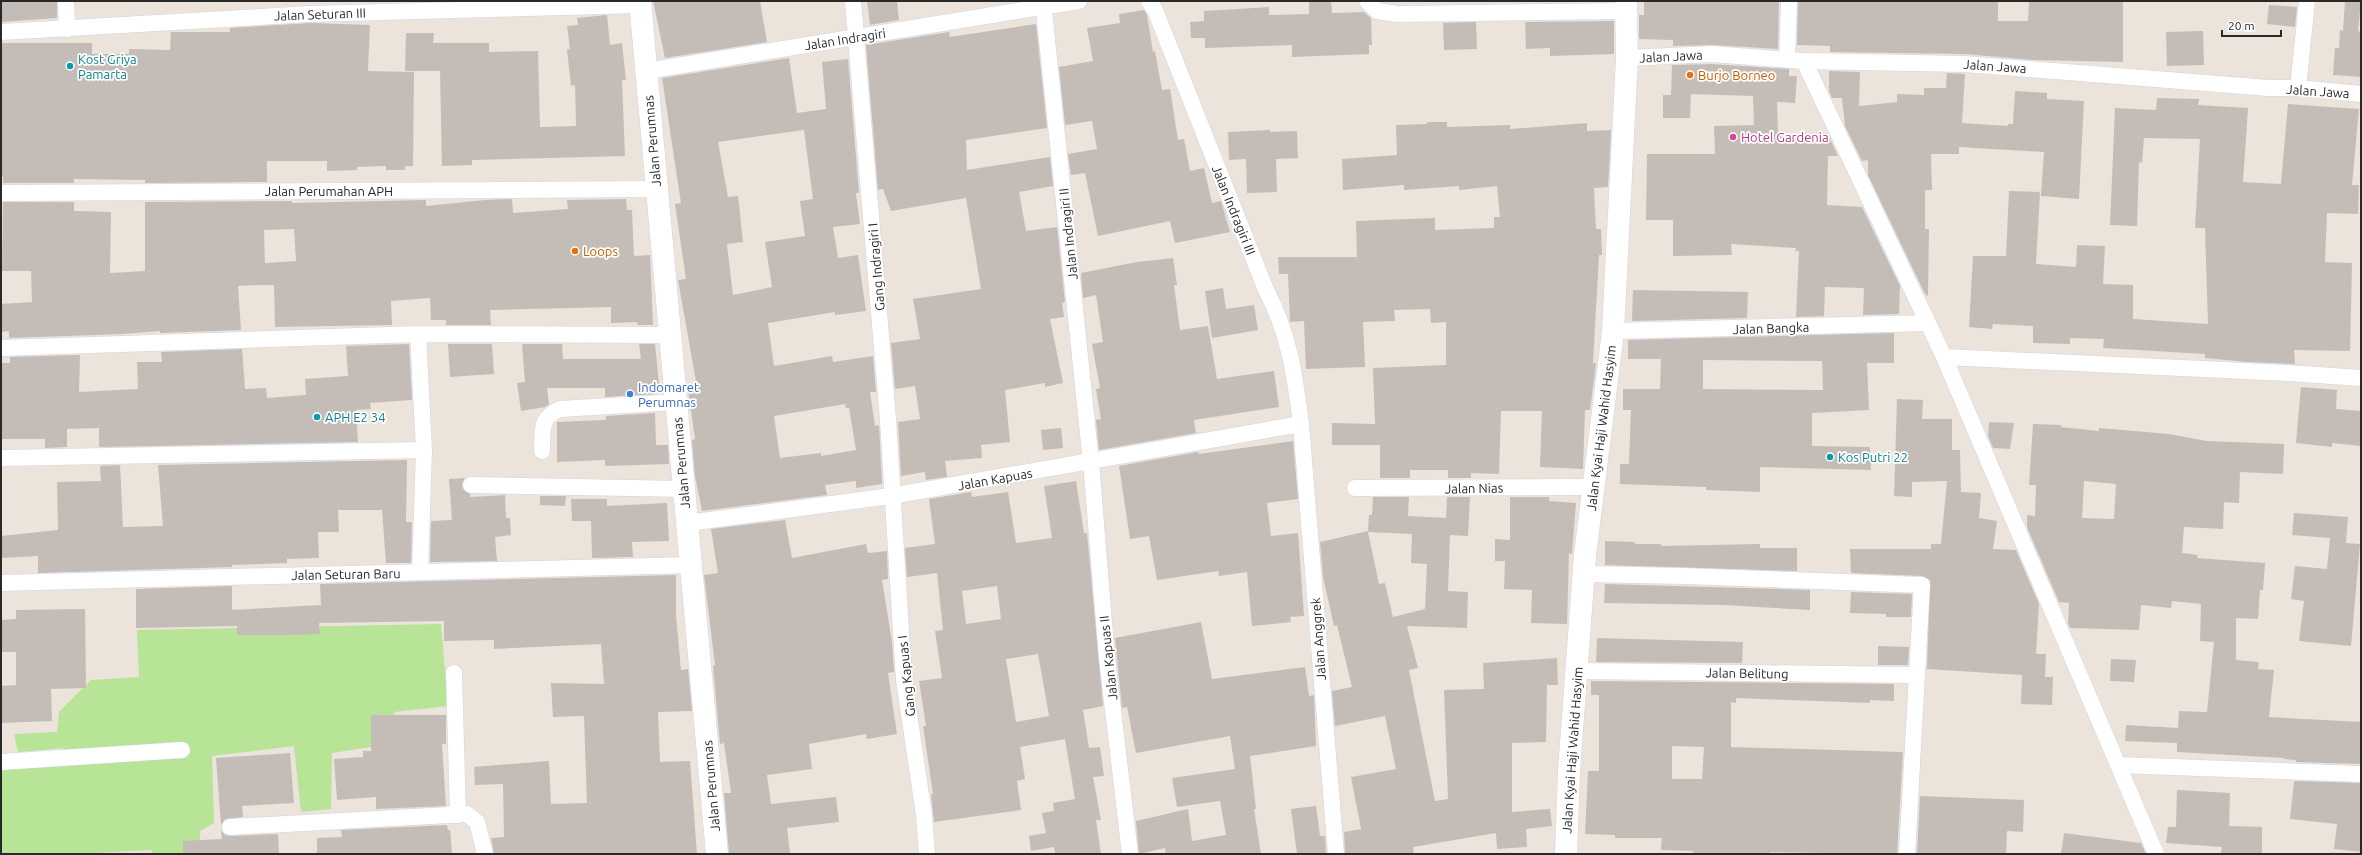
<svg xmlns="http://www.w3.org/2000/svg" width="2362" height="855" viewBox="0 0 2362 855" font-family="Ubuntu,sans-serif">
<rect width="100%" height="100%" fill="#ece3db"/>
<path fill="#b7e496" d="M441 624 448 706 394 712 400 729 396 743 332 753 331 809 301 812 294 746 212 756 214 823 200 831V854H152V850L75 854H1V767L58 754 64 748 18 752 14 734 57 732 59 712 91 680 139 677 137 630Z"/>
<path fill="#c4bdb7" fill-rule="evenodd" d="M1 1H57V18L1 22Z
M653 1H760L767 42 665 58Z
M867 1H897L899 20 870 25Z
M1309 1H1331L1332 13 1364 12 1371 18 1372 45H1369V54L1292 57V45L1205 48V38H1191L1190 22 1204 21V11L1269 7V15L1309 14Z
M1644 1H1779L1778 49 1713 45 1673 46V40L1639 39V15H1644Z
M1798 1H1998V21H2028L2029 1H2123V62L2033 60 1965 54 1830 52V46L1797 45Z
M2345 1H2361L2358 31 2361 32V77L2333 75 2335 48H2339L2340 30 2343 31Z
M2269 5 2297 7 2295 27 2267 24Z
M1144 10 1147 15 1153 52 1155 51 1162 90 1170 89 1178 140 1184 139 1190 171 1204 168 1212 203 1221 201 1230 232 1175 243 1170 221 1098 236 1085 173 1071 175 1068 154 1097 149 1092 121 1065 125 1059 67 1093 61 1087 28 1120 23 1119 14Z
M607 15 610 45 622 43 626 80H622L625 156 472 160V165L442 166 440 71H405L406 33H434L433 43H489V52L538 51 540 127 576 126 575 85 571 86 567 50 570 49 567 26 578 25 577 18Z
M1614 21V54L1550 56V48L1526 49 1525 22Z
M1476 22 1477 49 1444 50 1443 23Z
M310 23 370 25 368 71 414 72 413 166H405V170H386V166L357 167V170L327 171V161H267V182L145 183V180L74 179V183H3V176H1V43H92V54H129V49L170 50 171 32H230V28Z
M1036 24 1047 128 966 140 967 170 1050 157 1053 186 1019 192 1026 231 1057 227 1065 302 1062 303 1064 317 1050 319 1063 383 1045 387V383L1005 390 1010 442 981 445 982 458 945 461 947 477 926 480 925 472 901 476 898 422 920 419 915 386 895 389 891 343 920 339 913 299 981 289 966 198 891 211 883 189 878 190 866 45 949 32 950 37Z
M2203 31 2204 65 2167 66 2166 32Z
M789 58 797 113 826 109 822 62 848 59 859 193H856L860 224 833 227 838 258 858 255 866 311 835 315V312L768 323 774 366 832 356 833 362 873 356 876 392H870L875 426 879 425 882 484 856 488V481L825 485 827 495 702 511 695 476 692 440 695 439 688 389 697 387 678 280 686 279 675 204 681 203 662 78ZM804 130 813 199 800 201 805 236 765 242 772 287 733 295 727 244 743 242 738 196 728 197 718 142ZM845 404 846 408H849L856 450 821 456V453L780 458 774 416Z
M1712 64 1789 69V76H1797L1795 103 1777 102 1778 135 1827 133 1838 156H1828L1827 205 1862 207 1900 286 1899 314 1863 315 1864 288 1825 287 1824 316 1796 317 1799 251H1795L1796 248 1731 244 1732 255 1673 256V220H1646L1647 154H1715L1714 126 1754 125 1753 96 1691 94 1690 118H1663V95H1671L1672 65Z
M1829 71 1860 72 1859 106 1897 102V94L1924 95V88H1946L1947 73 1965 74 1962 123 2008 126V124H2013L2015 91 2047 93V99L2084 101 2079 199 2041 196 2044 152 1959 147V154H1931L1932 190H1925V229H1929L1928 296 1925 294 1868 175V160L1862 161 1845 126 1842 98H1832L1829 91Z
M2157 98 2199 99 2198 105 2248 108 2243 182 2281 184 2288 104 2359 109 2352 185H2359L2358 214 2327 213 2325 262 2352 263 2350 351 2294 350 2295 364 2248 362 2205 358V354L2103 348 2104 339 2070 338V344L2033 343V326L1993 324 1992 329 1969 327 1973 256H2006L2009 191 2040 192 2036 264 2076 267 2077 245 2105 246 2103 284 2133 285V319L2208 324 2205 228H2195L2200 139 2144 138 2142 163 2139 162 2137 226 2110 225 2115 108 2156 110Z
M1427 122H1447V127L1510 125V129L1587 123V131L1611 130 1608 187 1594 188 1596 229H1601L1602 255H1599L1593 363H1596L1595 372 1590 410H1585L1583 469 1540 467 1542 411H1501L1499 474 1471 473V478H1448V470H1410V478H1380V445H1332V423L1375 424 1373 368 1446 365V322L1431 323 1430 309 1394 310 1395 321 1363 322 1365 367 1306 369 1304 321 1290 322 1288 274H1279L1278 257H1357L1356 221 1435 218V230L1494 228V217H1500L1497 186 1459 190V186L1404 190V185L1343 190 1342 159 1397 155 1396 125 1427 124Z
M1270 130V132L1297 131 1298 158 1276 159 1277 192 1247 193 1246 159 1229 160 1228 132Z
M512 199 513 213 568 209 567 200 626 199 627 210H632L634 256 650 255 653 325H638L637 322 611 323V307L490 310 491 325H446V320H431L430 298 391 301 392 325 275 327 274 285H257L238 286 241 330 160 333V331L123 334 9 338V331L1 332V304L32 302 31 271H2L3 202H74V211L111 212 110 273 145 271V202L292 201V203L426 200V206L485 200ZM294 229 296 261 265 263 264 230Z
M1173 258 1177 285H1174L1180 330 1208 326 1217 379 1274 371 1279 407 1194 420 1196 433 1099 450 1096 420 1101 419 1096 389 1100 388 1092 344 1103 342 1096 295 1083 298 1081 273 1137 262Z
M1223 288 1226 309 1254 305 1258 330 1212 338 1205 291Z
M1633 290 1748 292 1747 318 1632 321Z
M1894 333V363H1867L1869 410 1812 413V446L1870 447 1871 470 1760 467V492L1706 490V487L1620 484V464H1629L1631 410H1623V389H1660L1661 359H1628V340ZM1703 360 1822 361 1823 390 1703 389Z
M409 344 412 400 370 403 371 409 356 410 358 442 99 447V428L67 429V447L45 448V439H1V363H10V357L80 355 79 392 138 389 137 362H162L161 352 242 349 245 389 266 388 267 398 306 395 305 379 348 376 346 346Z
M448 344H492L494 374 450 377Z
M522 344H562L563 359H641L639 344H655L659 384H654L655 394 605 397V388H547L549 404 545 407 521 411 517 383 525 382Z
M2301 387 2337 390 2336 409 2361 411V446L2332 443V447L2296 443Z
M1897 399 1923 400 1922 419H1952V450H1960L1961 492 1981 493 1979 518 1997 521 1993 549 2016 550 2039 604 2036 654H2046L2045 677H2053L2052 705 2021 704 2022 675 1927 669 1930 580 1922 576 1851 573 1850 549H1931V544H1941L1947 481 1912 482V497L1894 496Z
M655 413 656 445H668L669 464 605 466V460L557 462V422L606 420V416Z
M1989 422 2014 423 2010 449 1993 448 1988 436Z
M2033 424 2061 425V427L2099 431V428L2169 434 2207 441 2284 444 2283 474 2240 472 2239 503 2224 502 2223 529 2184 527 2182 553 2198 555 2197 558 2265 563 2263 590H2260L2258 619 2236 618V660L2259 662 2258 669 2274 670 2269 717 2361 722V764L2296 762V760L2284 759V758L2177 752V743L2125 741 2126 725 2178 728 2179 711 2207 712 2214 642 2200 641 2201 604 2172 601 2171 608 2141 605 2139 630 2070 628 2068 623 2069 603 2059 602 2027 527V515L2035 516 2036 485H2029ZM2084 481 2116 484 2114 519 2082 518Z
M1061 428 1063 448 1043 450 1041 430Z
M1293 441 1298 499 1267 503 1271 536 1298 533 1304 616 1290 617 1291 622 1252 626 1247 572 1219 576 1218 571 1157 580 1149 536 1130 539 1119 466 1198 452 1199 454Z
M407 460 406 522H412L411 563H386L382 510H338L339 532H318L319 558 287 559V563L232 565V567L38 573V556L1 558V536L58 530 57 482 101 481 100 466 120 465 123 527 163 526 158 465Z
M465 478 462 484 463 489 470 494V497L505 495 506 518H510L511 535 495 537 497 561 430 562 431 521 452 520 449 479Z
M1076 481 1084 533H1087L1103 706 1083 710 1089 748 1100 747 1104 776 1093 777 1101 820H1096L1101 854H1055L1054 847 1031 851 1029 836 1046 833 1042 813 1054 811 1053 803 1075 799 1065 739 1020 747 1025 779 1017 781 1021 810 934 822 931 794H933L923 726H926L919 681 942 678 935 631 943 630 937 573 907 577 905 548 935 544 929 499 971 492 972 497 1008 492 1016 543 1052 538 1044 486ZM997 586 1001 619 966 624 962 591ZM1038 654 1049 716 1016 722 1006 659Z
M540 496H566L565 506 540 505Z
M1373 497H1409L1408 516 1446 518 1447 497H1470L1468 536 1450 535 1448 591 1468 592 1467 628 1407 626 1418 668 1409 670 1435 801 1448 799 1444 690 1484 689 1483 663 1557 658 1558 685H1547L1546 742 1512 743V812L1550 809 1552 826 1526 829 1527 847 1497 849 1496 833 1413 847 1414 854H1345L1344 832 1361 829 1351 777 1396 769 1385 716 1335 726 1332 691 1352 687 1337 625 1334 626 1323 577 1320 542 1368 531V532L1369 515H1372ZM1368 532 1412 534 1411 563 1427 564 1425 609 1393 617 1385 583 1379 584Z
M1510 497H1549V501L1576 503 1572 554 1569 553 1567 624 1531 623 1532 590 1504 589 1505 561H1495V539L1510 540Z
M571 499H607V506L667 503 669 541 632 542 633 557 592 558 591 521H572Z
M2294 513 2348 517 2346 543 2360 544 2351 646 2299 641 2304 601 2291 599 2295 566 2327 569 2330 538 2292 535Z
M785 520 792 558 866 544 868 553 887 551 888 579 882 580 892 642 894 672 888 673 897 734 867 739 866 734 809 744 812 769 767 775 771 804 836 797 839 822 787 828 790 854H729L724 793H731L724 743 720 744 713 666 715 665 704 575 718 573 711 529Z
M1605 541 1635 542V544H1661V546L1760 544V548H1797V571L1605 565Z
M676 575V616L681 670 688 669 692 711 658 712 660 762 690 761 697 854H494L491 838 504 837 503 784 475 785 474 767 549 761 551 804 587 803 584 716 553 717 551 683 604 684 601 644 494 649V640L444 641V621L319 623 320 634 293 635H237V626L136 628V589L232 586V610L321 605 320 584Z
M1605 584 1810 590V610L1724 605 1604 603Z
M1851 592 1912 594 1911 617H1886V614L1850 613Z
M85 609 86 688 51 689 52 721 1 723V686L16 685V652H1V620L16 619V610Z
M1201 622 1212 679 1305 667 1309 696 1314 695 1316 746 1250 756 1256 809H1254L1261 854H1166L1165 848 1139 854 1136 821 1188 809 1192 841 1226 835 1220 801 1177 807 1172 778 1235 769 1230 736 1136 753 1127 707 1122 708 1115 638Z
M1597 638 1743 642 1742 663 1596 662Z
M1878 646 1909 647 1908 665H1878Z
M2111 659 2136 660 2134 682 2110 681Z
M1591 681 1894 684V701L1870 700V703L1736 698V703L1731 702V747L1903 752 1897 854 1770 852V854H1693V851L1661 850 1662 838H1615V835L1585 834 1588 771H1599V695H1591ZM1672 746 1704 747 1702 779H1672Z
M371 715H446V744H442L446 806 376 809V797L337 800 334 759 363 757V751H371Z
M290 753 294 803 242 806 243 817 225 819 221 825 216 758Z
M2294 781 2361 783V852L2334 849 2337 824 2290 819Z
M2177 790 2230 793 2229 826 2262 827V854H2221L2222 847 2166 843 2168 827H2176Z
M1920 796 2024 800 2023 832 2007 831 2006 854 1917 853Z
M1316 806 1320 836H1325L1326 854H1297L1291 809Z
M447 825 448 830H450L452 854H317V838L342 837 341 830Z
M221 830 225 835 231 836 278 834 279 854H183V841L222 839Z
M2064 833 2141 843 2146 854H2061Z"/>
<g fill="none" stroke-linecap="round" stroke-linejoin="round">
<defs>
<path id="street" d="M66 1 67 29
M853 1 888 420 904 680 924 815 927 854
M1043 1 1091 462 1107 659 1130 854
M1149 1 1155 10 1266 290C1289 333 1295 376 1301 424L1336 854
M1367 1 1377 11 1397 14 1626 11
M1 32 310 14 640 5
M1627 58 1712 54 1804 61 1965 64 2269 88H2298L2361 94
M1787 59 1789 1
M1804 61 1944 357 2156 854
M646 71 1079 1
M2298 88 2307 1
M1 193 657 189
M1613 331 1928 323
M418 334 424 450 420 572
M1 348 418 334 670 335
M1944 357 2288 373 2361 378
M542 451C543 431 539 418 560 409L676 402
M1 458 424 450
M471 485 684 489
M1355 488 1593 487
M687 523 891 496 1301 424
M1584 574 1685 576 1922 585 1907 854
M1 583 691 565
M1577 671 1916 675
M454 673 458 815
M1 762 182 750
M2118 765 2361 774
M230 827 467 814 477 822 485 854"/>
<path id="secondary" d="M640 1 717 854
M1566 854 1569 771 1585 555 1613 331 1627 58 1626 1"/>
</defs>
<use href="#street" stroke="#d0d5e3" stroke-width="17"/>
<use href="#secondary" stroke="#d0d5e3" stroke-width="23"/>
<use href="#street" stroke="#fff" stroke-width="16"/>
<use href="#secondary" stroke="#fff" stroke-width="22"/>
</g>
<g fill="#0f9aa8" stroke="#fff" stroke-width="1.5">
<circle cx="70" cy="66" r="4"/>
<circle cx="317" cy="417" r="4"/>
<circle cx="1830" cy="457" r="4"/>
</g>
<g fill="#e8710a" stroke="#fff" stroke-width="1.5">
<circle cx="1690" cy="75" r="4"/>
<circle cx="575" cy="251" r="4"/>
</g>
<circle fill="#d1479c" stroke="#fff" stroke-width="1.5" cx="1733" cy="137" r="4"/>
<circle fill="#3f7fe0" stroke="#fff" stroke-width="1.5" cx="630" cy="394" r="4"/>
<g text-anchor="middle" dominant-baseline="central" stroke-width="3.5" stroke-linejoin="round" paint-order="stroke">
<g font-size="13" fill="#292929" stroke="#fff">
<text transform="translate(320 14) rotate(-2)">Jalan Seturan III</text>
<text transform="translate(845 39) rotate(-9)">Jalan Indragiri</text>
<text transform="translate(1671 56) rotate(-3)">Jalan Jawa</text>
<text transform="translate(1995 66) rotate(4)">Jalan Jawa</text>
<text transform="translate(2318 91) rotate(4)">Jalan Jawa</text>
<text transform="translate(652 141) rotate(-95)">Jalan Perumnas</text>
<text x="329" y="191">Jalan Perumahan APH</text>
<text transform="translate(1234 210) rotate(68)">Jalan Indragiri III</text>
<text transform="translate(1068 234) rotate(-96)">Jalan Indragiri II</text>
<text transform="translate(876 267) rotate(-95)">Gang Indragiri I</text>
<text transform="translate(1771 328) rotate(-2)">Jalan Bangka</text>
<text transform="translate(1601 428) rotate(-83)">Jalan Kyai Haji Wahid Hasyim</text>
<text transform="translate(681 463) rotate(-95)">Jalan Perumnas</text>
<text transform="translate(995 479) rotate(-10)">Jalan Kapuas</text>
<text transform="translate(1474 488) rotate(-1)">Jalan Nias</text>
<text transform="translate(346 574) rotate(-1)">Jalan Seturan Baru</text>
<text transform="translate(1318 639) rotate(-94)">Jalan Anggrek</text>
<text transform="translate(1108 658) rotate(-96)">Jalan Kapuas II</text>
<text transform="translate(1747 673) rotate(1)">Jalan Belitung</text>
<text transform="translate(906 676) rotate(-96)">Gang Kapuas I</text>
<text transform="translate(1572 750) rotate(-86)">Jalan Kyai Haji Wahid Hasyim</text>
<text transform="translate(711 786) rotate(-95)">Jalan Perumnas</text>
</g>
<g font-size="13" fill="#0d838f" stroke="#fff" text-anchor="start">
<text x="78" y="59">Kost Griya<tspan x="78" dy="15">Pamarta</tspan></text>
<text x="325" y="417">APH E2 34</text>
<text x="1838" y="457">Kos Putri 22</text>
</g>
<g font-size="13" fill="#c56008" stroke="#fff" text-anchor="start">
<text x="1698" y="75">Burjo Borneo</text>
<text x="583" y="251">Loops</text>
</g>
<g font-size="13" fill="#b23c85" stroke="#fff" text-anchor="start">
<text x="1741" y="137">Hotel Gardenia</text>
</g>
<g font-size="13" fill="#366cbe" stroke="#fff" text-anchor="start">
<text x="638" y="387">Indomaret<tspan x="638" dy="15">Perumnas</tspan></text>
</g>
</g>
<rect width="2362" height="855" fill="none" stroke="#292929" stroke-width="4"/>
<path d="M2222 30v6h59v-6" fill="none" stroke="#292929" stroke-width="2"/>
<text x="2228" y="30" font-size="12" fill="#292929" stroke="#ffffff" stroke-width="3" paint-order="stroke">20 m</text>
</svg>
